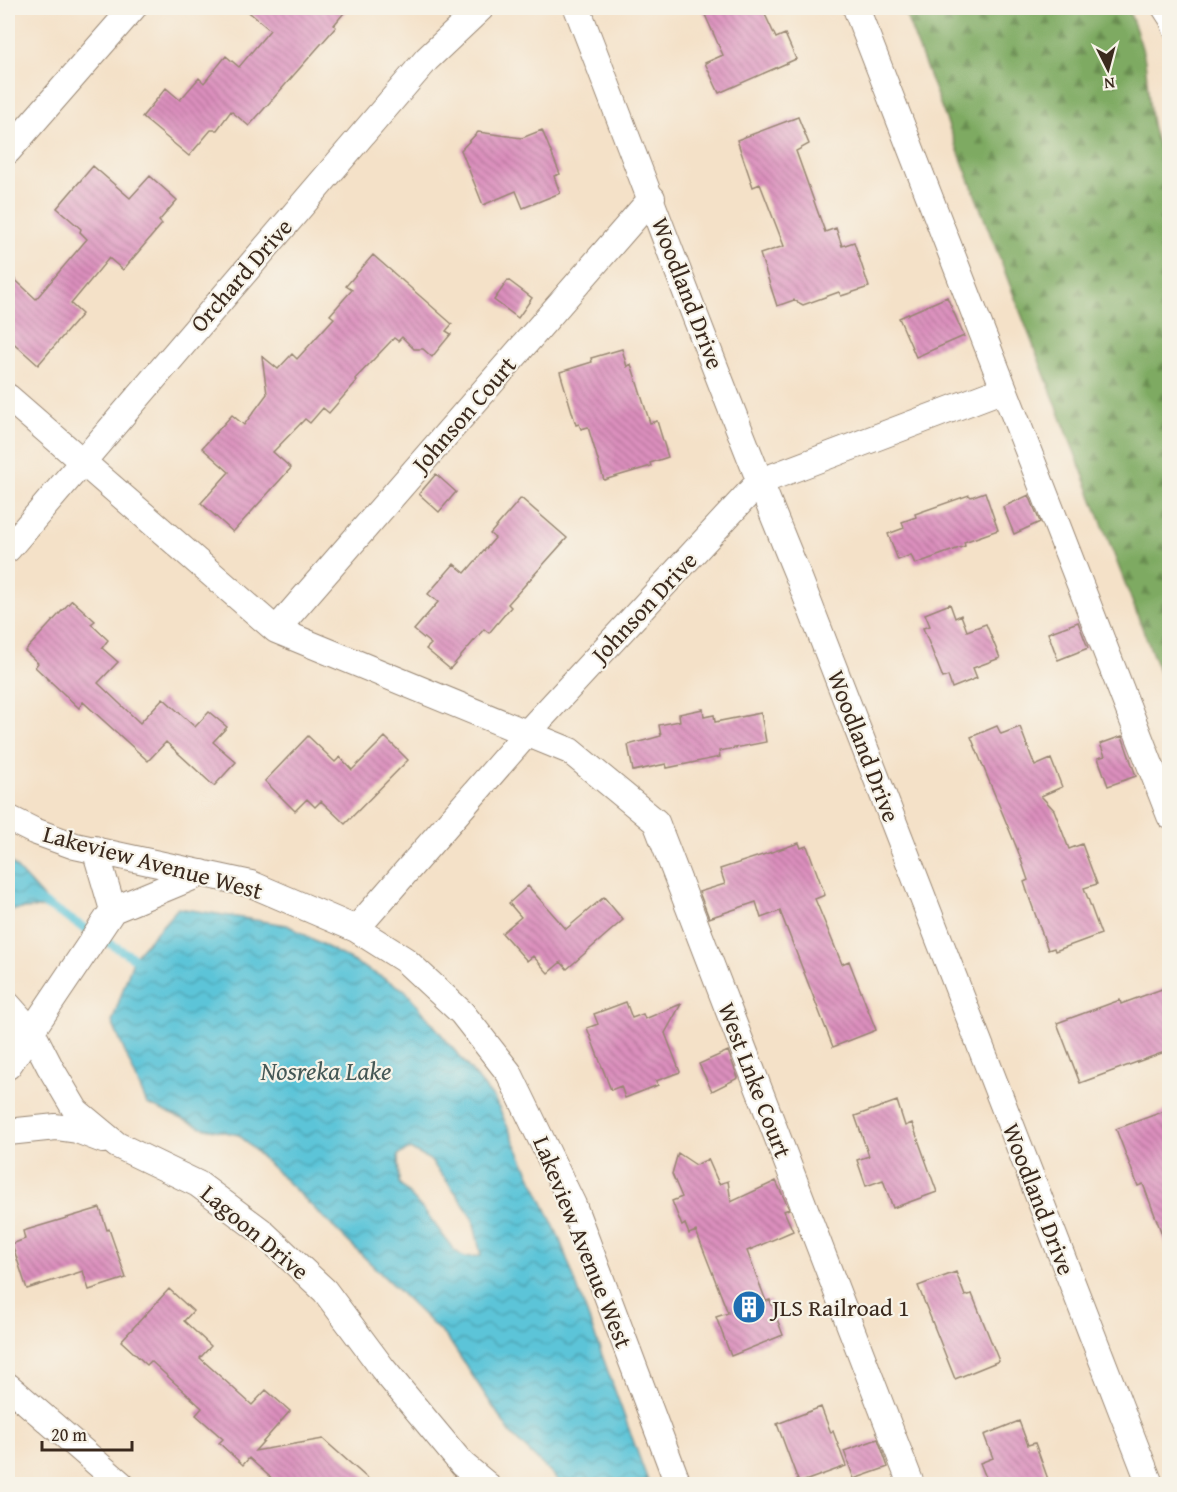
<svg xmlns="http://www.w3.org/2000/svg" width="1177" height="1492" viewBox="0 0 1177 1492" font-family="'Gentium Book Plus',serif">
<defs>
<pattern id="forest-firs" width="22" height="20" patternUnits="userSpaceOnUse" patternTransform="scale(1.5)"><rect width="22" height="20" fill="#7eaa62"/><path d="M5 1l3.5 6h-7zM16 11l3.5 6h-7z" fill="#688b50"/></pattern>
<pattern id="water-waves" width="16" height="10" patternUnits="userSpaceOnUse" patternTransform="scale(1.5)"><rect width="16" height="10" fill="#5cc4d8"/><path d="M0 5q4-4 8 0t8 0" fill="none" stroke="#4d9faf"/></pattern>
<pattern id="building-back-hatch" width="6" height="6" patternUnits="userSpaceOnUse" patternTransform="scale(1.5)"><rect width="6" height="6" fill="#db8fbd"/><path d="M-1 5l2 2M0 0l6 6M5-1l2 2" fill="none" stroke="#b37599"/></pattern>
</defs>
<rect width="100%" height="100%" fill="#f7f3e8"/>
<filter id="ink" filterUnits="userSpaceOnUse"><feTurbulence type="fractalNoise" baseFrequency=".0167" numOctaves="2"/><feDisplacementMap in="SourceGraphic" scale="12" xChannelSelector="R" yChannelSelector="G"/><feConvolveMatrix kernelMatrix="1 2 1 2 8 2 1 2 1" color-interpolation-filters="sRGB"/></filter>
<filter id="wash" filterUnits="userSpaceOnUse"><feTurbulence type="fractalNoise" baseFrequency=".008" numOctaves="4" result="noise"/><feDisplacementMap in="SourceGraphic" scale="24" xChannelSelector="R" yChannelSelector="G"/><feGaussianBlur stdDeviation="1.35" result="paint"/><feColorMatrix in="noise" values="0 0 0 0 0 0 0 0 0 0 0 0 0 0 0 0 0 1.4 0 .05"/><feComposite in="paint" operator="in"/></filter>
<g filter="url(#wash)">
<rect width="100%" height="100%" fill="#f4e1c8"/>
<path fill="url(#forest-firs)" stroke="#5c6a40" stroke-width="1.5" d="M903 8H1128C1134 25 1142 43 1145 61 1150 97 1147 136 1169 165V697Z"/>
<path fill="url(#water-waves)" stroke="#4c777b" stroke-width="1.5" fill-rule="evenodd" d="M8 859 52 907 8 910Z
M178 908 287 925 405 990 495 1100 559 1237 649 1484H562L511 1434 449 1340 239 1135 201 1127 147 1104 112 1022 134 957ZM410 1149 430 1160 456 1193 473 1219 481 1256 464 1257 454 1250 427 1214 399 1183 398 1155Z"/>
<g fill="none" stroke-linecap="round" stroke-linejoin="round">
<path stroke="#5cc4d8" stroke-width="9" d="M43 903 144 964"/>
</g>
<g id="blocks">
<path fill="url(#building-back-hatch)" d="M244 8H348L334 25 336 27 249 126 231 111 217 130H211L189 156 142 117 166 88 180 100 199 78 204 83 226 56 239 67 270 30Z
M702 8H762L776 38 785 34 796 59 719 93 705 63 723 55Z
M798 117 809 144 796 151 825 232 836 228 842 246 854 242 869 287 841 296 839 292 803 305 794 300 777 306 760 254 784 246 760 184 753 187 737 140Z
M542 130 560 174 554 176 560 193 523 208 516 191 483 205 461 150 478 132 522 138Z
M93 166 130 198 150 176 177 200 159 221 162 224 123 270 109 258 71 304 82 314 38 365 8 338V273L36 299 87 239 80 232 81 229 57 208Z
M373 255 452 324 446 331 451 334 432 357 423 349H414L402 337 398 341 394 338 355 379 357 381 329 413 323 408 310 423 305 419 273 452 291 468 233 532 201 503 229 472 202 448 232 415 244 425 267 394 262 356 278 369 292 354 297 359 334 318 330 315 352 290 346 286Z
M508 280 532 298 518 318 494 300Z
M947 297 964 336 916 357 899 318Z
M622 349 627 367 631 364 650 423 657 421 668 457 650 463 651 466 604 480 588 427 581 429 579 424 576 425 560 372 592 362 591 358Z
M436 474 456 492 439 512 419 494Z
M985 492 998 530 964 542 965 546 915 564 911 555 898 560 888 534 904 528 902 522 916 517 915 514 969 495 971 497Z
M1029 495 1040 522 1014 534 1003 507Z
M521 498 567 538 508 604 511 607 489 633 484 629 450 669 426 649 431 644 414 630 438 602 428 594 454 564 465 573 495 538 490 534Z
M72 600 95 621 91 624 108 640 102 648 118 662 98 683 140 723 163 698 195 727 209 712 227 727 213 742 236 762 214 786 166 742 148 761 83 702 79 708 35 667 38 663 25 651Z
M950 604 955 618 961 615 967 631 986 624 1000 658 973 668 977 678 952 688 948 676 943 678 923 628 930 626 925 614Z
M1078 622 1088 648 1058 660 1048 633Z
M703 709 704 717 714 715 715 722 761 713 766 742 719 751 720 757 667 768 666 764 633 771 628 745 661 736 659 725 680 721 679 714Z
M997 726 1001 734 1020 727 1035 766 1051 759 1062 787 1041 796 1054 810 1069 849 1082 844 1097 884 1084 888 1101 934 1055 951 1054 948 1048 950 1028 894 1024 882 1028 880 1018 851 971 737Z
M308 736 335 762 340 757 352 770 385 737 408 760 345 824 321 801 315 807 307 799 295 811 265 781Z
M1122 736 1136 776 1108 786 1098 758 1105 756 1100 744Z
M799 843 801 848 807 846 825 895 815 899 842 964 849 961 876 1030 833 1047 780 911 761 918 756 902 709 918 699 892 725 884 720 869Z
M528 886 566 929 604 897 623 920 567 969 561 962 548 973 533 956 527 961 502 933 521 917 509 903Z
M1170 986V1050L1080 1083 1057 1023 1120 1000 1121 1004Z
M626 1002 632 1018 643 1014 645 1019 681 1004 665 1033 680 1072 656 1081 658 1085 625 1098 621 1086 611 1090 587 1028 598 1024 594 1014Z
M728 1051 738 1078 712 1091 699 1064Z
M897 1101 905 1126 912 1123 937 1192 893 1208 883 1180 866 1186 857 1160 869 1156 855 1116Z
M1170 1109V1246L1167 1247 1143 1184 1138 1186 1116 1129Z
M678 1153 696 1165 708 1159 719 1184 728 1181 731 1202 776 1181 789 1209 784 1211 793 1231 747 1251 766 1301 770 1300 783 1335 731 1356 716 1317 728 1313 696 1231 689 1234 685 1224 682 1226 672 1201 682 1197 672 1174Z
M100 1208 107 1230 109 1229 126 1278 89 1290 83 1271 27 1289 12 1244 25 1239 23 1231Z
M956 1272 965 1296 972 1294 999 1361 955 1379 918 1286Z
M169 1289 193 1311 184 1321 211 1346 200 1358 252 1405 266 1390 290 1411 255 1451 323 1439 375 1485H279L249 1458 243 1465 219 1443 223 1439 196 1415 202 1408 151 1361 147 1365 121 1341Z
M821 1407 831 1433 833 1431 846 1466 799 1483 777 1424Z
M1019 1421 1028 1445 1035 1443 1050 1485H989L980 1463 993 1458 984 1435Z
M878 1439 888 1467 854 1479 844 1451Z"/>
</g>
</g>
<g filter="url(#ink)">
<use href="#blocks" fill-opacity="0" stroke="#988673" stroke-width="1.5"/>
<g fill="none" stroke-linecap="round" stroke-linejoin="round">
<defs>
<path id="service" d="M1157 8 1166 22 1170 33"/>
<path id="minor" d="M577 8C651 198 721 390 799 578L1150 1484
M856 8 1170 816
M8 151 133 8
M8 397 276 630 570 751 656 822 911 1484
M8 549 427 59 481 8
M276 630 652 198
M8 818 34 831 75 846 251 884 356 929 405 960 462 1013 509 1073 573 1205 678 1484
M95 849 113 910
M356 929 528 732 759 482 1004 389
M8 1005 32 1032 50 1067 76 1111 117 1145 198 1184 261 1231 325 1291 383 1369 462 1464 486 1484
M8 1066 113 910 202 873
M8 1132 56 1127 77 1130 103 1140
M8 1386 121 1484"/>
</defs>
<use href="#service" stroke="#988673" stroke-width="14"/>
<use href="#minor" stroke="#988673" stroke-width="28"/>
<use href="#service" stroke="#fff" stroke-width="12"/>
<use href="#minor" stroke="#fff" stroke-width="26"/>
</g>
</g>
<defs>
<symbol id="building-disc" viewBox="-11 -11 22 22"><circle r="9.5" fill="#1f6fb2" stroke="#f7f3e8"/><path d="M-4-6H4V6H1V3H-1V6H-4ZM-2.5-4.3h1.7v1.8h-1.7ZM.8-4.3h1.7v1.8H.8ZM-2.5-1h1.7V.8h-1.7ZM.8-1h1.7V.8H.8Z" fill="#fff"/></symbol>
</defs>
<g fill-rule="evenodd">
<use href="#building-disc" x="730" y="1288" width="38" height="38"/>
</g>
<g text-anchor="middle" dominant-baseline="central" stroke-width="4.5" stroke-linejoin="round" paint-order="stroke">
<g font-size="24" fill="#3b2a1e" stroke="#f7f3e8">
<text transform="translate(241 275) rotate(-49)">Orchard Drive</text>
<text transform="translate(688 293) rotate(69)">Woodland Drive</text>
<text transform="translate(464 414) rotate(-49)">Johnson Court</text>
<text transform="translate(644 607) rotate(-47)">Johnson Drive</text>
<text transform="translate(864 746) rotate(69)">Woodland Drive</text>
<text transform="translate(153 862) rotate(15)">Lakeview Avenue West</text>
<text transform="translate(755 1080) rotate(69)">West Lnke Court</text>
<text transform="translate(1039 1199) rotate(69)">Woodland Drive</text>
<text transform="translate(255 1232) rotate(40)">Lagoon Drive</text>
<text transform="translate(583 1242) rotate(68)">Lakeview Avenue West</text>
</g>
<g font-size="24" fill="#3b2a1e" stroke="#f7f3e8" text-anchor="start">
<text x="772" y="1307">JLS Railroad 1</text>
</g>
<g font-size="26" font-style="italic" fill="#455856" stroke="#f7f3e8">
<text x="326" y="1070">Nosreka Lake</text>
</g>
</g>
<rect width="1177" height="1492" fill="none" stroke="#f7f3e8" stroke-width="30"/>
<g transform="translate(1108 69) rotate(174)" stroke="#f7f3e8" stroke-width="4.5" paint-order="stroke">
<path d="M0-4.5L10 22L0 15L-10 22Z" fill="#3b2a1e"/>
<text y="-9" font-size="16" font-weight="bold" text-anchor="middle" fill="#3b2a1e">N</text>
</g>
<path d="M42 1441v9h90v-9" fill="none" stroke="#3b2a1e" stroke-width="3"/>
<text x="51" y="1441" font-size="18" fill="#3b2a1e" stroke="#f7f3e8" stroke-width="4.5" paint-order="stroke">20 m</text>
</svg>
